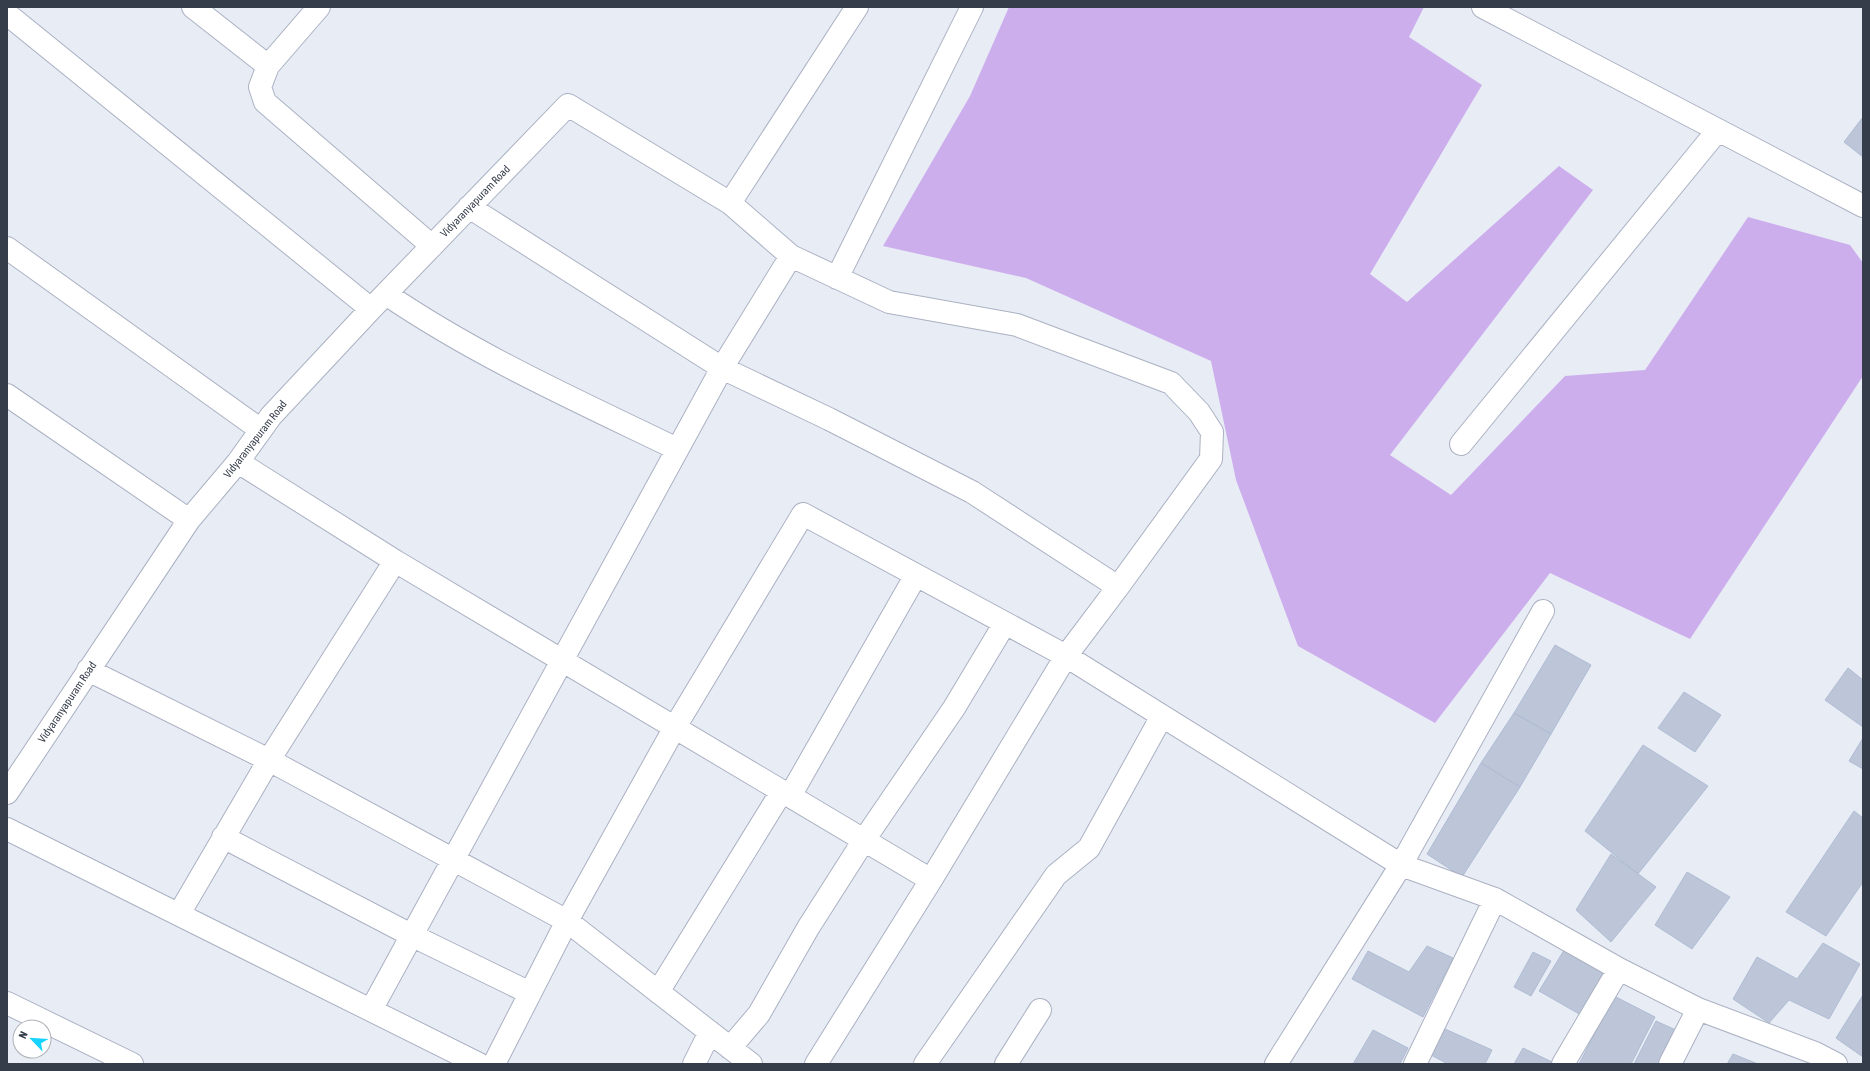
<svg xmlns="http://www.w3.org/2000/svg" width="1870" height="1071" viewBox="0 0 1870 1071" font-family="'Asap Condensed',sans-serif">
<rect width="100%" height="100%" fill="#e8ecf5"/>
<path fill="#cdaeed" d="M1009 7H1424L1409 37 1482 85 1370 274 1407 302 1559 166 1593 190 1390 455 1451 495 1565 376 1645 370 1748 217 1850 245 1863 263V376L1690 639 1550 573 1435 723 1298 646 1236 480 1211 361 1026 278 883 246 970 96Z"/>
<path fill="#bcc6d8" stroke="#afbcd4" d="M1863 117V157L1844 142Z
M1555 645 1591 665 1551 734 1514 713Z
M1848 668 1863 680V727L1825 700Z
M1684 692 1721 715 1695 752 1658 728Z
M1514 713 1551 734 1520 787 1481 763Z
M1863 738V769L1849 761Z
M1643 745 1708 786 1638 874 1585 831Z
M1481 763 1520 787 1462 877 1427 854Z
M1854 811 1863 818V882L1826 936 1786 912Z
M1611 854 1656 887 1611 942 1576 910Z
M1687 872 1730 897 1692 949 1655 925Z
M1823 943 1860 964 1829 1019 1789 1000 1769 1023 1733 999 1757 957 1797 979Z
M1427 946 1453 958 1423 1017 1352 979 1368 951 1409 972Z
M1566 947 1606 967 1581 1015 1539 991Z
M1533 952 1551 961 1531 996 1514 987Z
M1863 995V1057L1836 1038Z
M1614 996 1655 1017 1631 1064H1579Z
M1656 1021 1678 1031 1662 1064H1634Z
M1445 1029 1492 1050 1485 1064H1448L1431 1055Z
M1373 1030 1408 1048 1400 1064H1353Z
M1523 1048 1552 1062 1551 1064H1514Z
M1733 1054 1758 1064H1727Z"/>
<g fill="none" stroke-linecap="round" stroke-linejoin="round">
<defs>
<path id="street" d="M193 7 268 66
M319 7 268 66 260 87 265 102 432 246
M1483 7 1863 206
M7 14 371 309
M730 203 857 7
M469 207 722 368 829 419 972 492 1118 587
M7 248 261 430
M837 278 972 7
M386 294C477 356 578 401 677 449
M7 395 189 520
M1461 444 1718 130
M238 462 395 561 931 880
M88 670 269 760 567 921 751 1064
M7 793 189 520 238 462 271 416 371 309 568 105 730 203 791 256 889 302 1017 325 1171 383 1199 412 1212 432 1211 459 1118 587 1066 656 931 880 816 1064
M790 796 916 575
M7 829 479 1064
M223 837 411 935 530 993
M179 914 269 760 395 561
M658 992 782 791
M7 1003 132 1064
M371 1010 722 368 791 256
M730 1048 759 1014 808 928 864 840 954 708 1005 623
M494 1064 567 921 675 727 803 514 1066 656 1401 865 1495 899 1619 969 1698 1009 1815 1053 1836 1064
M694 1064 710 1032
M925 1064 1056 875 1089 848 1162 716
M1006 1064 1040 1010
M1276 1064 1401 865 1543 611
M1415 1064 1495 899
M1563 1064 1619 969
M1670 1064 1698 1009"/>
</defs>
<use href="#street" stroke="#aab1c2" stroke-width="24"/>
<use href="#street" stroke="#fff" stroke-width="22"/>
</g>
<g text-anchor="middle" dominant-baseline="central" stroke-width="4" stroke-linejoin="round" paint-order="stroke">
<g font-size="11" fill="#363d4a" stroke="#fff">
<text transform="translate(475 201) rotate(-46)">Vidyaranyapuram Road</text>
<text transform="translate(255 439) rotate(-52)">Vidyaranyapuram Road</text>
<text transform="translate(67 702) rotate(-56)">Vidyaranyapuram Road</text>
</g>
</g>
<rect width="1870" height="1071" fill="none" stroke="#363d4a" stroke-width="16"/>
<g transform="translate(32 1039) rotate(295)"><circle r="19" fill="#ffffff" stroke="#afb1b7"/>
<path d="M0-3L7 15L0 10L-7 15Z" fill="#16d3ff"/>
<text y="-6" font-size="11" font-weight="bold" text-anchor="middle" fill="#363d4a">N</text>
</g>
</svg>
